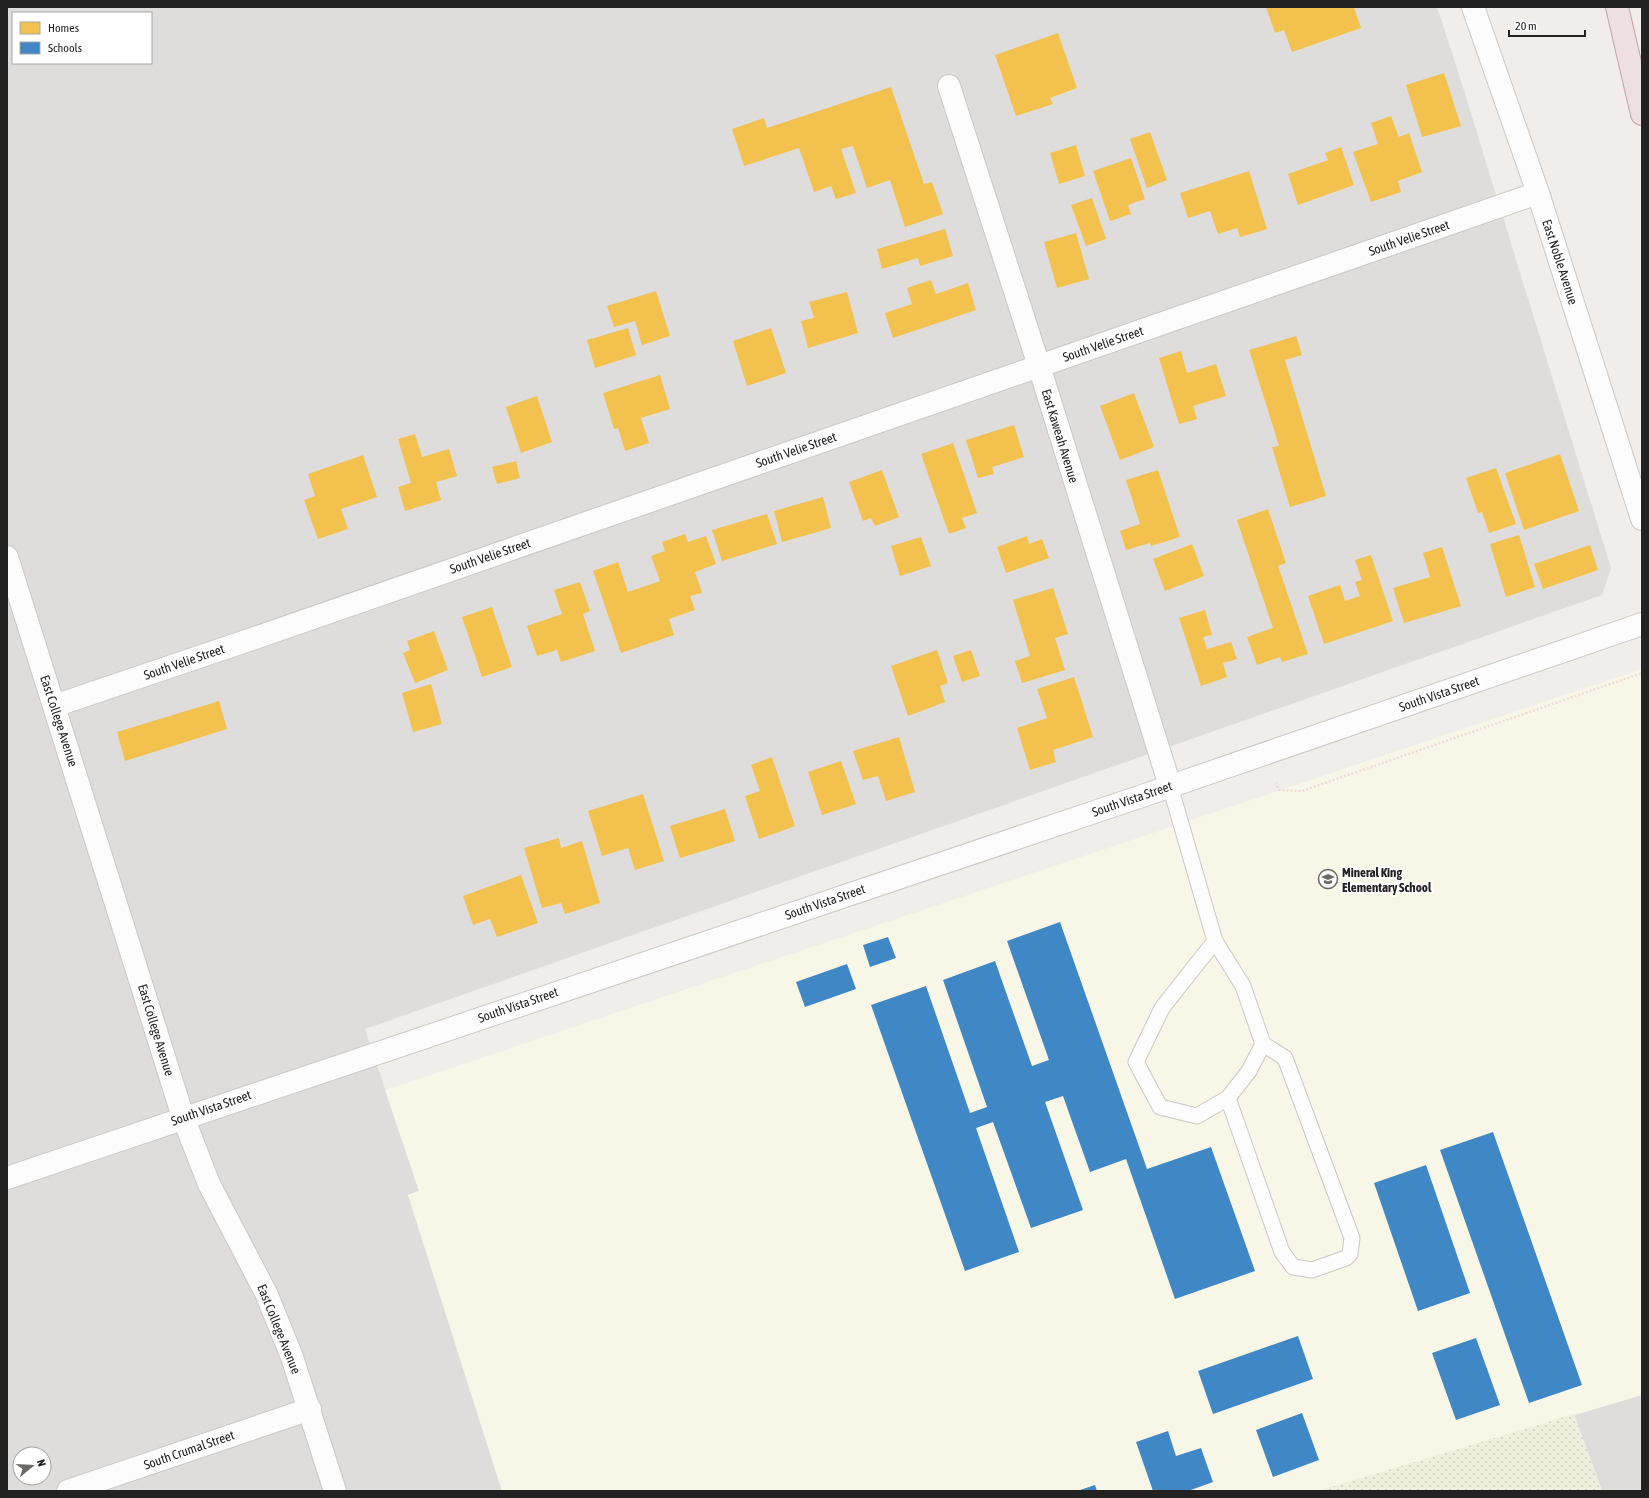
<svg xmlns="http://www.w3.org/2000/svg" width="1649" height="1498" viewBox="0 0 1649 1498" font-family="'Asap Condensed',sans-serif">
<defs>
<pattern id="farmland-dots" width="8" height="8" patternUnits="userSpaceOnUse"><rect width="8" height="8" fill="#f0efde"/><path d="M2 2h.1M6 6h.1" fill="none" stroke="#cecdbe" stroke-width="1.8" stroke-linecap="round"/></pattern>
</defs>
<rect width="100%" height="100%" fill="#f0edea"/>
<path fill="#dfdddc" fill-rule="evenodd" d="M7 7H1437L1457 68 1611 568 1602 595 365 1029 419 1191 408 1195 502 1491H7ZM13 13H151V63H13ZM20 1454H44V1478H20Z
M1642 1395V1491H1602L1574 1414Z"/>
<path fill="#f8f6e7" d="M1642 669V1395L1318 1491H502L408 1195 419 1191 385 1090Z"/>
<path fill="url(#farmland-dots)" d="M1574 1414 1602 1491H1318Z"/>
<path fill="#f2c14e" d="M1266 7H1354L1361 28 1292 52 1284 30 1275 33Z
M1058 33 1077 88 1050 98 1053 104 1016 116 995 55Z
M1444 73 1461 126 1422 137 1406 85Z
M891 87 924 184 932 182 943 214 905 227 890 180 867 188 853 146 841 149 856 193 836 199 831 186 814 192 799 148 744 166 732 129 764 118 767 128Z
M1391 116 1399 137 1409 133 1422 172 1398 181 1401 192 1371 202 1353 152 1378 144 1371 123Z
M1150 132 1167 180 1147 188 1130 139Z
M1076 145 1085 176 1059 184 1050 153Z
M1341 147 1354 185 1298 205 1288 174 1328 160 1325 153Z
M1131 158 1145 199 1128 205 1131 214 1110 221 1093 171Z
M1249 171 1267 229 1240 237 1237 228 1218 234 1210 211 1188 218 1180 193Z
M1092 198 1106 239 1086 246 1071 205Z
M945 229 953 256 920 266 918 258 882 269 877 249Z
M1076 233 1089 279 1057 288 1044 242Z
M931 280 936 294 968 283 976 310 893 338 885 313 912 304 907 288Z
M656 291 670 336 642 345 635 321 614 327 607 306Z
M847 292 858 333 808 348 801 321 814 318 809 302Z
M628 328 636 355 595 368 587 340Z
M771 328 786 373 747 386 733 341Z
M1296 336 1302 355 1285 360 1326 496 1290 507 1272 447 1279 446 1249 350Z
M1181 351 1187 373 1216 364 1226 396 1193 406 1197 419 1179 424 1159 358Z
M660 375 670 409 641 418 649 443 625 451 618 428 614 429 603 393Z
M1134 393 1154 447 1120 460 1100 406Z
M537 396 552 442 521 453 506 407Z
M1014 425 1024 457 992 467 994 474 978 478 966 440Z
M415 434 422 457 449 449 457 476 436 482 441 500 405 511 398 487 411 483 398 439Z
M953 443 977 513 962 518 966 528 949 534 921 454Z
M1560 454 1579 511 1524 530 1505 473Z
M363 455 377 497 341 509 348 529 318 539 304 500 315 496 308 474Z
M516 461 520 478 497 484 492 467Z
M1496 468 1516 524 1489 533 1482 512 1478 513 1466 478Z
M882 470 899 517 875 526 871 518 863 521 849 482Z
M1158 470 1180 537 1151 546 1150 543 1126 550 1120 531 1140 524 1126 480Z
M823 497 831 528 782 542 774 511Z
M1268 509 1286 563 1278 566 1308 654 1282 662 1280 657 1257 665 1247 637 1273 628 1237 520Z
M767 514 777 544 722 561 712 530Z
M685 534 688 542 706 536 716 564 695 572 702 593 690 596 695 610 669 619 674 635 621 653 593 571 618 562 628 592 660 581 651 556 665 551 662 542Z
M1519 535 1535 587 1506 597 1490 544Z
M1027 536 1029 544 1042 539 1049 558 1006 573 997 547Z
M921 537 931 566 900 576 891 546Z
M1192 544 1204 576 1165 591 1153 559Z
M1590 545 1598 570 1543 589 1534 564Z
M1442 547 1461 606 1404 623 1393 588 1430 577 1423 553Z
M1371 555 1393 621 1324 644 1308 596 1340 585 1345 601 1360 596 1355 582 1362 580 1355 560Z
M580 582 590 611 583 614 595 651 561 662 557 650 537 656 527 626 562 614 554 590Z
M1053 588 1068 634 1055 638 1065 670 1022 683 1015 661 1030 656 1013 600Z
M492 607 512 667 482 677 462 617Z
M1205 610 1212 635 1203 637 1207 649 1231 642 1237 659 1223 663 1227 677 1201 686 1179 618Z
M434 631 448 670 415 683 403 653 410 650 407 641Z
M937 650 948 683 940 686 945 702 908 716 891 666Z
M971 650 980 676 962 682 953 656Z
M1074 677 1093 737 1053 750 1056 762 1030 770 1017 728 1047 718 1037 689Z
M431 684 442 724 413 732 402 693Z
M219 701 227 729 125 761 117 732Z
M899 737 915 792 886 801 878 776 863 780 853 751Z
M772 757 795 826 759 839 745 796 760 791 751 765Z
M841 761 856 804 822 815 808 772Z
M643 794 664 861 635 870 628 848 602 856 588 811Z
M725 809 735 841 680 858 670 826Z
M559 838 561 848 582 841 600 903 565 914 561 903 542 908 524 848Z
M521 875 538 923 497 937 490 919 473 925 463 896Z"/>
<path fill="#3f88c5" d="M1060 922 1147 1169 1211 1147 1255 1271 1175 1299 1126 1159 1090 1172 1063 1096 1045 1102 1083 1210 1031 1228 993 1122 976 1128 1019 1252 965 1271 871 1005 926 986 970 1113 987 1107 943 980 995 961 1032 1066 1049 1060 1007 941Z
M888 937 896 958 870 967 863 945Z
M847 964 856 989 805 1007 796 982Z
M1493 1132 1582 1385 1529 1403 1440 1150Z
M1426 1165 1470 1293 1418 1311 1374 1183Z
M1298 1336 1313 1379 1213 1414 1198 1371Z
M1476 1338 1500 1405 1456 1420 1432 1353Z
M1302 1413 1319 1460 1273 1477 1256 1430Z
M1168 1431 1176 1456 1201 1448 1213 1482 1188 1491H1153L1136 1442Z
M1095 1485 1097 1491H1077Z"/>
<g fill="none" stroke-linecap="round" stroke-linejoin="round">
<defs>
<path id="service" d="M1170 786 1215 941 1243 986 1263 1044 1249 1071 1228 1098 1197 1116 1160 1107 1136 1062 1162 1008 1215 941
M1228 1098 1282 1252 1293 1267 1312 1270 1346 1258 1350 1254 1352 1238 1285 1058 1263 1044"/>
<path id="minor" d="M949 86 1039 366 1170 786
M7 557 183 1117 209 1184 266 1293 292 1357 335 1491
M54 706 252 639 1538 193
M7 1178 1145 795 1642 624
M68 1491 310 1409"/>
<path id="tertiary" d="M1473 7 1538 193 1642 519"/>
<path id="motorway" d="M1617 7 1642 114"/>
</defs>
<use href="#service" stroke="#c9c8c6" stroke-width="17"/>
<use href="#minor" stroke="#c9c8c6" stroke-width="24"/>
<use href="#tertiary" stroke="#c9c8c6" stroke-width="24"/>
<use href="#motorway" stroke="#c6a0ad" stroke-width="24"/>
<path stroke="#eddcdb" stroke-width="2.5" stroke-dasharray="2 2" stroke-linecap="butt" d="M1276 782 1279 790 1302 791 1642 673"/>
<use href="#service" stroke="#fdfcfc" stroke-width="15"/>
<use href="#minor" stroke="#fdfcfc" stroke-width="22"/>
<use href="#tertiary" stroke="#fdfcfc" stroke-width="22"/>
<use href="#motorway" stroke="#ece0e2" stroke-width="22"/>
</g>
<defs>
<symbol id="school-ring" viewBox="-11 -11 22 22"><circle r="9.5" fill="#fff" stroke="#6a6968" stroke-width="1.5"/><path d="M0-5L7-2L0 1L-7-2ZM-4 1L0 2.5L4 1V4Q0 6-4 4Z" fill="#6a6968"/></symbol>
</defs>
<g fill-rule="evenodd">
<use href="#school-ring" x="1317" y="868" width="22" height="22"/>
</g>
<g text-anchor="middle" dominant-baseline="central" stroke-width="4" stroke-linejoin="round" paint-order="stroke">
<g font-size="13" fill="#222" stroke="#fff">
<text transform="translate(1409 238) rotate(-19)">South Velie Street</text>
<text transform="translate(1560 262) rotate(72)">East Noble Avenue</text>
<text transform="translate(1103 344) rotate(-19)">South Velie Street</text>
<text transform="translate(1060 436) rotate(73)">East Kaweah Avenue</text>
<text transform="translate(796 450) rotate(-19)">South Velie Street</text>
<text transform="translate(490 556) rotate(-19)">South Velie Street</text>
<text transform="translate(184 662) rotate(-19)">South Velie Street</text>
<text transform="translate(1439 694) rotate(-19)">South Vista Street</text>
<text transform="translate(59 721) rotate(72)">East College Avenue</text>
<text transform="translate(1132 799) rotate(-19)">South Vista Street</text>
<text transform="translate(825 902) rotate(-19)">South Vista Street</text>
<text transform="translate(518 1005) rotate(-19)">South Vista Street</text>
<text transform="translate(156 1030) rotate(73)">East College Avenue</text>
<text transform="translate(211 1108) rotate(-19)">South Vista Street</text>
<text transform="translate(279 1329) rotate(68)">East College Avenue</text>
<text transform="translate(189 1450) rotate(-19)">South Crumal Street</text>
</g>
<g font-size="13" font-weight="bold" fill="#222" stroke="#fff" text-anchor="start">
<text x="1342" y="872">Mineral King<tspan x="1342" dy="15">Elementary School</tspan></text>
</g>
</g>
<rect width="1649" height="1498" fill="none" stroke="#222222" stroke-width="16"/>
<rect x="12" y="12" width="140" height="52" fill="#ffffff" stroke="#a7a7a7"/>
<rect x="20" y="22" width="20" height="12" fill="#f2c14e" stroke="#a7a7a7"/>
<text x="48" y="32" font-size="12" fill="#222222">Homes</text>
<rect x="20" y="42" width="20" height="12" fill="#3f88c5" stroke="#a7a7a7"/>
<text x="48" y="52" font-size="12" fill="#222222">Schools</text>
<g transform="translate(32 1466) rotate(72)"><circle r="19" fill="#ffffff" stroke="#a7a7a7"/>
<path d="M0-3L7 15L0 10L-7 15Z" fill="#6a6968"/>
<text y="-6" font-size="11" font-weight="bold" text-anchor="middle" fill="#222222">N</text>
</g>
<path d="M1509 30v6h76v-6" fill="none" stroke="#222222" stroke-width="2"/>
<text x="1515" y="30" font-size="12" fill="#222222" stroke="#ffffff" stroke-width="3" paint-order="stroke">20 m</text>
</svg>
